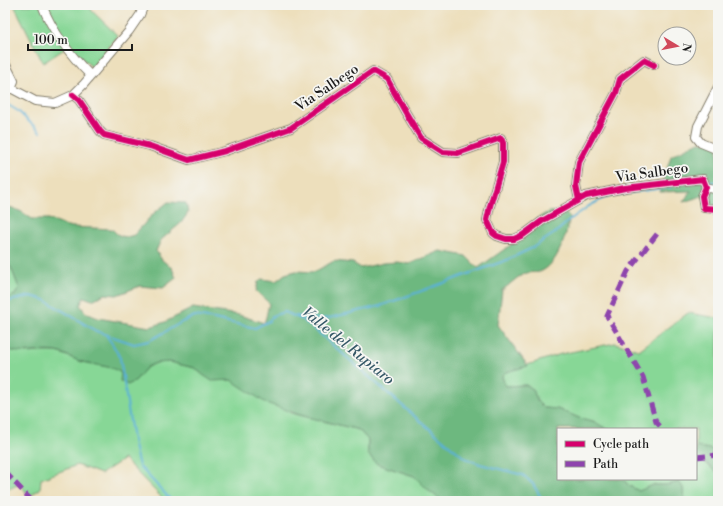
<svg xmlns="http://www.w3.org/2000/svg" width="723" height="506" viewBox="0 0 723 506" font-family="'Libre Bodoni',serif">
<rect width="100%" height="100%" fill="#f6f6f2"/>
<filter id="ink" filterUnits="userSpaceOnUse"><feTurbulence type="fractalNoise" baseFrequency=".025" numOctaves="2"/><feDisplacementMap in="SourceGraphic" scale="8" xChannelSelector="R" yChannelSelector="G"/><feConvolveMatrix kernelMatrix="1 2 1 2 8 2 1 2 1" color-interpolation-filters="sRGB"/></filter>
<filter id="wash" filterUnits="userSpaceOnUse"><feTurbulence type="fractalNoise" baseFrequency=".012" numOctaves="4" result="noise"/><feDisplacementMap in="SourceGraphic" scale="16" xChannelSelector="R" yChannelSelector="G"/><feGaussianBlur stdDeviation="0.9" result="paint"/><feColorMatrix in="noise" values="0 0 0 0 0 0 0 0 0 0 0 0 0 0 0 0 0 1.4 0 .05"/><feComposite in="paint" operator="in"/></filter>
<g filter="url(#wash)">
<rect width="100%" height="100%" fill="#eddfbc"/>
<path fill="#87d796" stroke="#527a59" d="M14 5H89L92 11 118 36 92 67 70 48 69 46 43 63Z
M5 265 11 267 19 288 15 295 5 299Z
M688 313 718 318V452L710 449 696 447V429H606L593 421 579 418 570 414 557 409 544 408 537 401 533 389 525 385 505 386 502 376 506 372 561 354 615 343 639 350Z
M5 348 27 353 38 352H57L82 362 114 368 121 373 136 380 147 367 156 363 169 362 195 368 203 375 222 380H231L291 413 359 430 368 440V454L377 464 414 476 429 491 440 499V501H165L124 459 101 474 77 465 41 479 40 489 30 496 19 484 5 491Z
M696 459 706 463 718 474V501H684L683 488 679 482 666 485H653L639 491 628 485 623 479H696Z"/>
<path fill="#6db87f" stroke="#446a4e" d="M699 142 718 143V207H710L702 196 683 202 691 191 660 192 671 156Z
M168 202 186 203 188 213 181 223 161 240 156 251 162 260 172 268 176 278 163 288 140 286 117 295 105 294 92 300 84 297 80 305 86 313 98 318 150 327 165 322 193 308 239 315 264 323 266 317 269 303 256 291 258 282 261 279 276 281 285 274 296 271 314 272 334 261 353 263 361 268 383 263 397 262 409 264 440 251 466 256 478 268 526 234 538 218 548 212 563 211 570 217C566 235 559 262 542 271 537 274 530 271 524 274 515 278 510 285 502 290L498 325 528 366 506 372 502 376 505 386 526 385 533 389 537 401 544 408 557 409 570 414 579 418 593 421 605 428 606 429H558V479H623L628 485 639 491 653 485H666L679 482 683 488 684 501H440V499L429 491 414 476 377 464 368 454V440L359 430 300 415 266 403 231 380 212 381 203 375 195 368 169 362 156 363 147 367 136 380 128 385 120 381 121 373C110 365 96 366 83 362 74 360 66 354 57 352 39 349 22 357 5 348V299L15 295 19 288 11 267 5 265V212L10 207 22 212 32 219H49L63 225 73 227 112 229 117 234 121 236 127 237 134 235 153 214Z
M696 447 710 449 718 452V474L706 463 696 459Z"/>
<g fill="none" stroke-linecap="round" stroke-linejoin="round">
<path stroke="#5ab1d7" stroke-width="2" d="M5 103 18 111 40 132
M707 182H718
M5 302 31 296 45 300 96 331 134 344 149 341 182 322 195 316 214 319 255 328 269 321 274 315 285 312 303 320 319 333 413 415 465 458 480 464 523 475 533 484 543 501
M295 316 319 319 329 318 380 306 507 260 532 248 555 233 571 219 589 206 608 196 671 187
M106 335 113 345 120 358 134 446 139 466 172 501"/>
</g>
</g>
<g filter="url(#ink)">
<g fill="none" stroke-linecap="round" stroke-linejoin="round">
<defs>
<path id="minor" d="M42 5C53 33 70 55 91 76
M5 63 14 81 11 88
M5 85 35 101 55 103 73 95 84 84 129 31 140 15 144 5
M718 87 698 126 696 137 701 143 718 150
M73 95 79 100 100 131 104 135 150 146 189 160 225 151 291 128 373 71 387 79 406 113 421 138 443 152 458 153 501 138 503 143V162L490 206 487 220 493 233 497 236 506 239H514L523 235 542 221 586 196 625 188 703 179 706 187 702 196 704 208 718 209
M706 187 718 190
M579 200 576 186 579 162 616 93 620 79 644 60 654 65"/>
</defs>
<use href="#minor" stroke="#847e6c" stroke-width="10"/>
<use href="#minor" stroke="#fff" stroke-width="8"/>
<path stroke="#8e44ad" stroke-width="5" stroke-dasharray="10 5" stroke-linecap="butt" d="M657 234 628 271 607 316 643 377 656 422 663 429
M696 457 718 455
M5 472 32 501"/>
<defs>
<path id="cycleway" d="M73 95 79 100 100 131 104 135 150 146 189 160 225 151 291 128 373 71 387 79 406 113 421 138 443 152 458 153 501 138 503 143V162L490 206 487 220 493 233 497 236 506 239H514L523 235 542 221 586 196 625 188 703 179 706 187 702 196 704 208 718 209
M579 200 576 186 579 162 616 93 620 79 644 60 654 65"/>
</defs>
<use href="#cycleway" stroke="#f6f6f2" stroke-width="8"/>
<use href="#cycleway" stroke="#d6006c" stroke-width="6"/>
</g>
</g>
<g text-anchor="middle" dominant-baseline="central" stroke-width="3.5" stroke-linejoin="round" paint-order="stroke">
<g font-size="14" fill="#1c1c1c" stroke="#f6f6f2">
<text transform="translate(327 88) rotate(-34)">Via Salbego</text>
<text transform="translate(652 173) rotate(-8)">Via Salbego</text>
</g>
<g font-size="15" font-style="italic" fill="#355867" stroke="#f6f6f2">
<text transform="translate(348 346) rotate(39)">Valle del Rupiaro</text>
</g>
</g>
<rect width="723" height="506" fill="none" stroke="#f6f6f2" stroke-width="20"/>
<rect x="557" y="428" width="140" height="52" fill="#f6f6f2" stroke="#9f9f9c"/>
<rect x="565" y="441" width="20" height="6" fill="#d6006c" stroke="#9f9f9c"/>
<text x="593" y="448" font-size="12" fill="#1c1c1c">Cycle path</text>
<rect x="565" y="461" width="20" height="6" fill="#8e44ad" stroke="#9f9f9c"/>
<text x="593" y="468" font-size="12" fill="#1c1c1c">Path</text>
<g transform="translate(677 46) rotate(100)"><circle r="19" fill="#f6f6f2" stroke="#9f9f9c"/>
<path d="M0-3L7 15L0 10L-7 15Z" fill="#d1495b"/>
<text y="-6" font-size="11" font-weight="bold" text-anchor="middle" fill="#1c1c1c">N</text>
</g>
<path d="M28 44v6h104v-6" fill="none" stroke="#1c1c1c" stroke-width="2"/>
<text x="34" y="44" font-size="12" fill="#1c1c1c" stroke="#f6f6f2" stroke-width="3" paint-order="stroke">100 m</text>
</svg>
